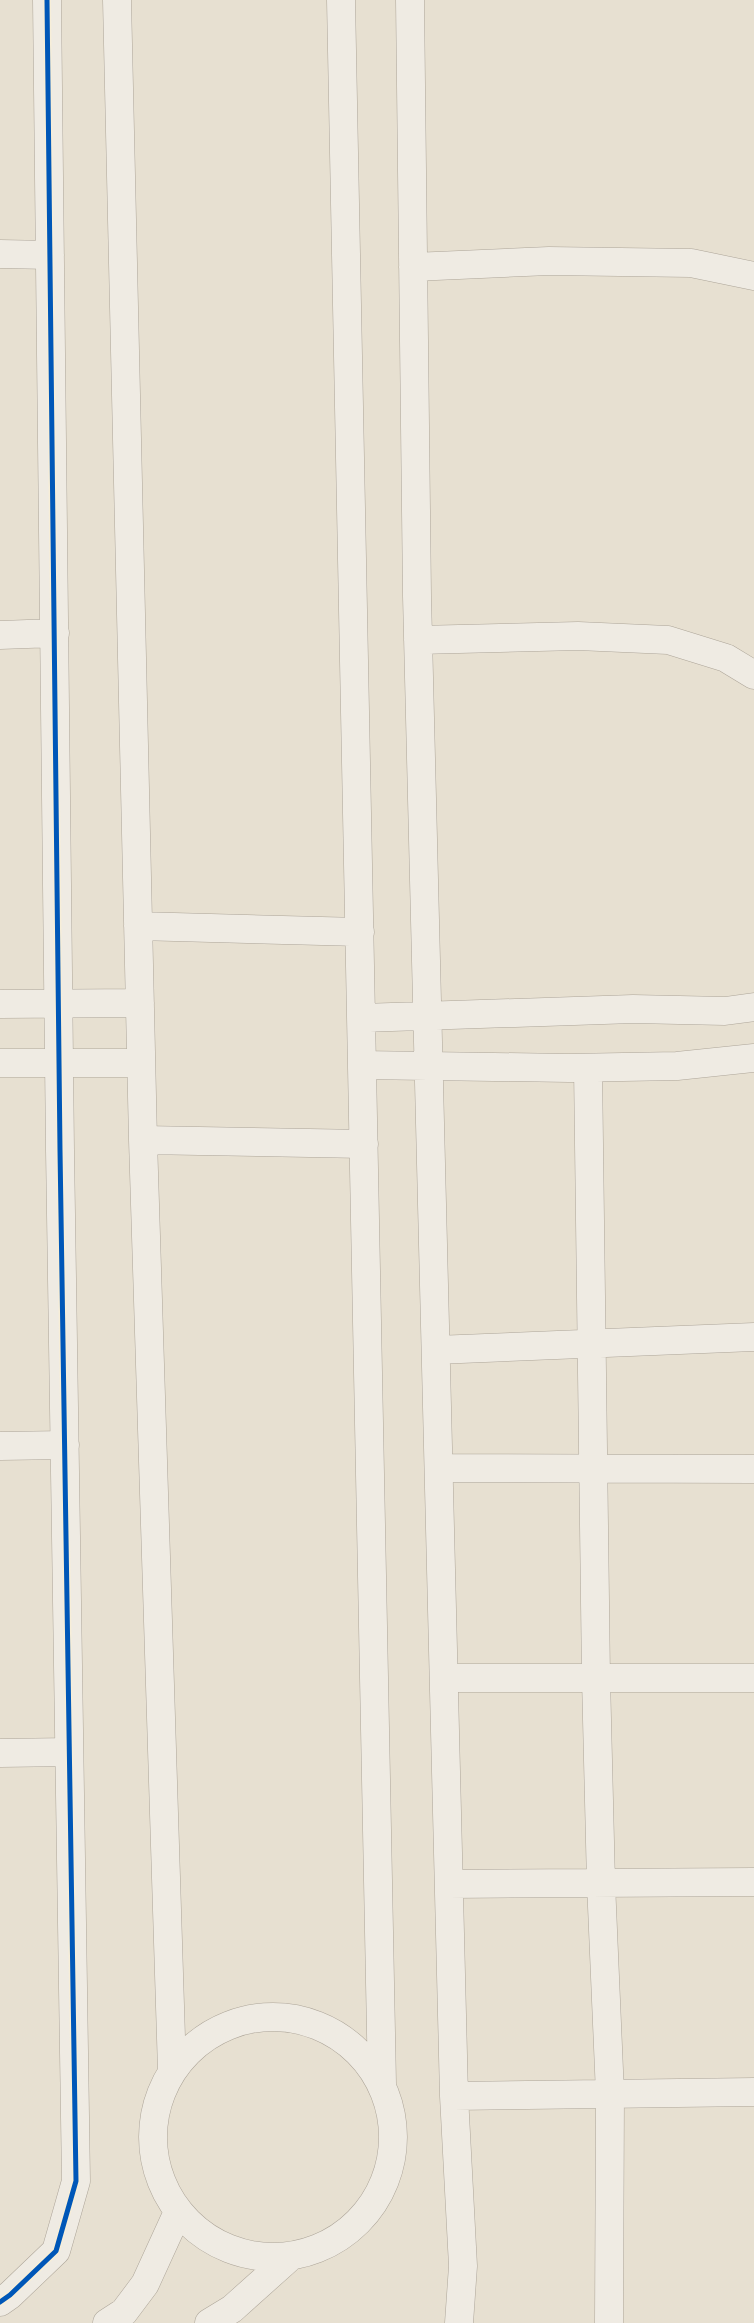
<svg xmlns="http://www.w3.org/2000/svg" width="754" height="2323" viewBox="0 0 754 2323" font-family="Lora,serif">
<rect width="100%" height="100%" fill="#e7e0d1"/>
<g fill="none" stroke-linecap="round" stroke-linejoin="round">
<defs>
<path id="minor" d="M117 0 143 1140 172 2070
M341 0 382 2084
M410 0 417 596 454 2096 463 2266 459 2323
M0 254 50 255
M413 267 549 261 691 263 754 276
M0 635 55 633
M418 640 578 636 668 640 726 658 754 675
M138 926 360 932
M0 1004 140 1003
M362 1018 633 1009 725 1011 754 1007
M0 1063H141
M362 1065 569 1068 677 1066 754 1058
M588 1068 596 1678 601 1883 610 2094 609 2323
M143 1140 364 1144
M436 1350 754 1337
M0 1446 65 1445
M439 1468 754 1469
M444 1678H754
M0 1753 69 1752
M449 1884 754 1882
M153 2137a120 120 0 1 1 240 0a120 120 0 1 1-240 0Z
M454 2096 754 2092
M0 2302 10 2295 56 2251 76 2181 60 1150 47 0
M107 2323 124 2312 145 2284 177 2214
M209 2323 232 2309 290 2257"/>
</defs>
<use href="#minor" stroke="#ada599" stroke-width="29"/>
<use href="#minor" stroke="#efebe3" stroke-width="28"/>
<defs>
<path id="cycleway" d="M0 2302 10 2295 56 2251 76 2181 60 1150 47 0"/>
</defs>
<use href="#cycleway" stroke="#f7eed8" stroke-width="8"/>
<use href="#cycleway" stroke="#0057b8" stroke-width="5"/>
</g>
</svg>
